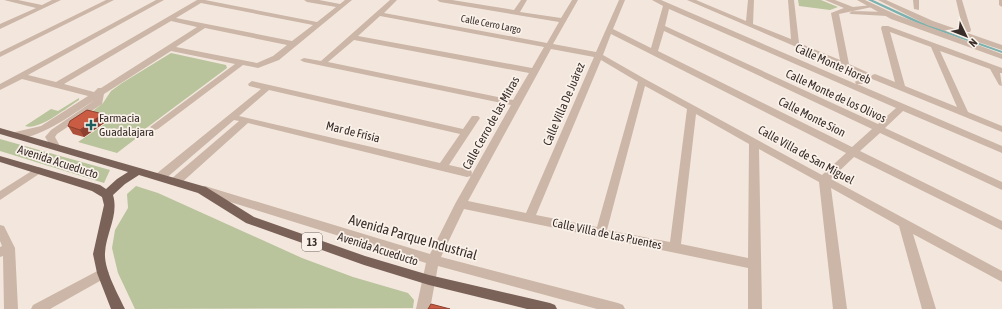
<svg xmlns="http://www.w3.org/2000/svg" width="1002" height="309" viewBox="0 0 1002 309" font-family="'Asap Condensed',sans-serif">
<rect width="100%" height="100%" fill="#f3e7dd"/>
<path fill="#b9c39c" d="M798 0H821L838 7 830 10 799 6Z
M171 53 226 65 227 68 145 129V130H147L117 153 78 142 109 121 88 115 103 103 111 91 122 83Z
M79 98V100C66 108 39 131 25 126L51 109 58 111Z
M0 139 110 170 104 183 0 151Z
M136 186 158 193 302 258 353 277 408 293 414 300 413 308 135 309 118 273 112 248 115 230 128 208 127 194Z"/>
<path fill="#7bb2b0" d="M868 0H873L921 22 1002 51V53L919 24Z"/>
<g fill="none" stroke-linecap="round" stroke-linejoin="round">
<path fill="#ccb6a8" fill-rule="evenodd" d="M4 0H18L42 5 52 0H61L0 29V24L36 8Z
M106 0H114L0 57V52Z
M156 0H164L28 75 56 82 197 0H205L317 22 336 7 307 2 304 0H319L340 4 345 0H352L279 60 258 68 243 65 158 129 155 130 150 127 235 64 171 51 104 94 102 104 57 134 55 137 60 146 58 148H52L45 137 51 130 95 100C75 112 35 144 11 137L9 135 11 133 41 126 88 96 22 79 0 90V84ZM201 3 313 25 292 41 176 18ZM171 21 197 27 101 88H98L94 92 64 84ZM205 28 287 45 273 56 257 63 176 47Z
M390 0H397L384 13 547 43 559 22 440 2 437 0H452L514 10 521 0H527L520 12 561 18 572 0H578L553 44 596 52 619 0H625L613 29 651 48 663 6 652 0H661L856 84 855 82 862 75 687 0H696L746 21 748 0H754L753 24 791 39 788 0H794L799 43 840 60 831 13 844 8 825 0H835L853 7 872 5V7L839 14 849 64 871 74 862 84H857L1002 146V153L903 111 885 128 1002 182V190L880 133 860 151 1002 221V230L854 157 831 179 1002 271V282L913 234 936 309H922L899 226 831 188 847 309H833L819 182 759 149 762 309H748V268L464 209 441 257 618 303 623 305 625 309H597L438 266 430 309H416L426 263 201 193 200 190 201 187 205 186 430 254 455 204 511 105 304 62 300 60 304 58 321 61ZM669 9 896 108 878 124 665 26ZM380 16 544 47 532 68 358 36ZM664 31 872 129 852 147 658 51ZM611 34 846 153 822 175 645 79 603 55ZM354 40 529 73 513 100 328 62ZM551 49 594 57 526 213 468 201ZM601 60 638 82 597 227 536 215ZM645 86 687 109 670 242 607 230ZM696 114 749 144 748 258 681 244Z
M913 0H919V10L914 9Z
M956 0H962L971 30 970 32H964L963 30Z
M999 0H1002V7L999 5Z
M853 11 887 12 891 14 887 16 851 14 849 13Z
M882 26H888L1002 68V73H1000L1002 86 999 85 990 69 940 51 968 112 1002 126V132L872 79 871 77 872 75 875 74 895 82 881 28ZM890 32 931 47 957 107 905 86Z
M252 81 463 129 472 116H478L480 118 449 165 471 170 472 173 471 176 467 177 442 171 248 123 179 185H171L170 182 171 179 239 121 234 120 164 180H156L155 177 156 174 261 89 249 86 248 84ZM269 90 460 134 440 163 239 116Z
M38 167 42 168 43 170 42 172 0 200V191Z
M0 225 4 226 15 248 18 309H4L3 256 0 257V247L2 246 0 241Z
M103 268 107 269 109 273 107 277 50 309H31L33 305Z"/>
<path fill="#ccb6a8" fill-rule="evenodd" d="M857 0H865L897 15 1002 54V59L891 19Z
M878 0H886L933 21 1002 45V50L927 25Z"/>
<path fill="#7b6259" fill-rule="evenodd" d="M0 128 206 187 254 217 365 256 429 275 550 303 555 305 557 309H527L429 285 364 265 246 223 198 193 139 175 125 184 113 195C119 215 106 233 105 253 104 270 118 294 125 309H111L97 273 93 254 104 205 102 197 92 191 0 162V156L100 185 106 189 117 179 128 172 0 134Z"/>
</g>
<path fill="#ae4f3a" d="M103 114 107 121 84 137 73 134 68 126Z"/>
<path fill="#8d4030" d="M103 114 107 121 84 137 80 130Z"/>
<path fill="#ca5c44" stroke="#8d4030" d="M87 110 103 114 80 130 68 126 70 121Z
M431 304 450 309H428Z"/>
<path fill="#1c5c5c" stroke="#faf2ea" stroke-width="1.5" d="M89 119h4v4h4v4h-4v4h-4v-4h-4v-4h4z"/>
<g text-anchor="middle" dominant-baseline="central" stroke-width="3.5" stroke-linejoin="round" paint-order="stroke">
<g font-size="10" fill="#392d29" stroke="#faf2ea">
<text transform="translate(491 24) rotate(11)">Calle Cerro Largo</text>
</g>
<rect fill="#faf2ea" stroke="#736863" stroke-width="1" x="302" y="233" width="20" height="18" rx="3"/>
<g font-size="11" font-weight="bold" fill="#392d29">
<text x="312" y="242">13</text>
</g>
<g font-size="12" fill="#392d29" stroke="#faf2ea">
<text transform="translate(833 64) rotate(24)">Calle Monte Horeb</text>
<text transform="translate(836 96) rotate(25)">Calle Monte de los Olivos</text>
<text transform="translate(564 104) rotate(-67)">Calle Villa De Juárez</text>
<text transform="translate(812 117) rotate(27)">Calle Monte Sion</text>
<text transform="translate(491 123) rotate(-61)">Calle Cerro de las Mitras</text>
<text transform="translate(353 132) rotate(14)">Mar de Frisia</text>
<text transform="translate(806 155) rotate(29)">Calle Villa de San Miguel</text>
<text transform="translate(58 162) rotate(18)">Avenida Acueducto</text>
<text transform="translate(607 234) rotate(12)">Calle Villa de Las Puentes</text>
<text transform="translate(378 249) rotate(18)">Avenida Acueducto</text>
</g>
<g font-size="12" fill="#392d29" stroke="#faf2ea" text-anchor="start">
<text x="99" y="118">Farmacia<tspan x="99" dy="14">Guadalajara</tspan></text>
</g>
<g font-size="14" fill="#392d29" stroke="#faf2ea">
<text transform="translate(413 237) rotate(16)">Avenida Parque Industrial</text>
</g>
</g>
<g transform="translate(966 36) rotate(133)" stroke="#faf2ea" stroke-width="3" paint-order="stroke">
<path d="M0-3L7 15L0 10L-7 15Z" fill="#392d29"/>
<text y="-6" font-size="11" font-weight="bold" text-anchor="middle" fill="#392d29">N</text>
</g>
</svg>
